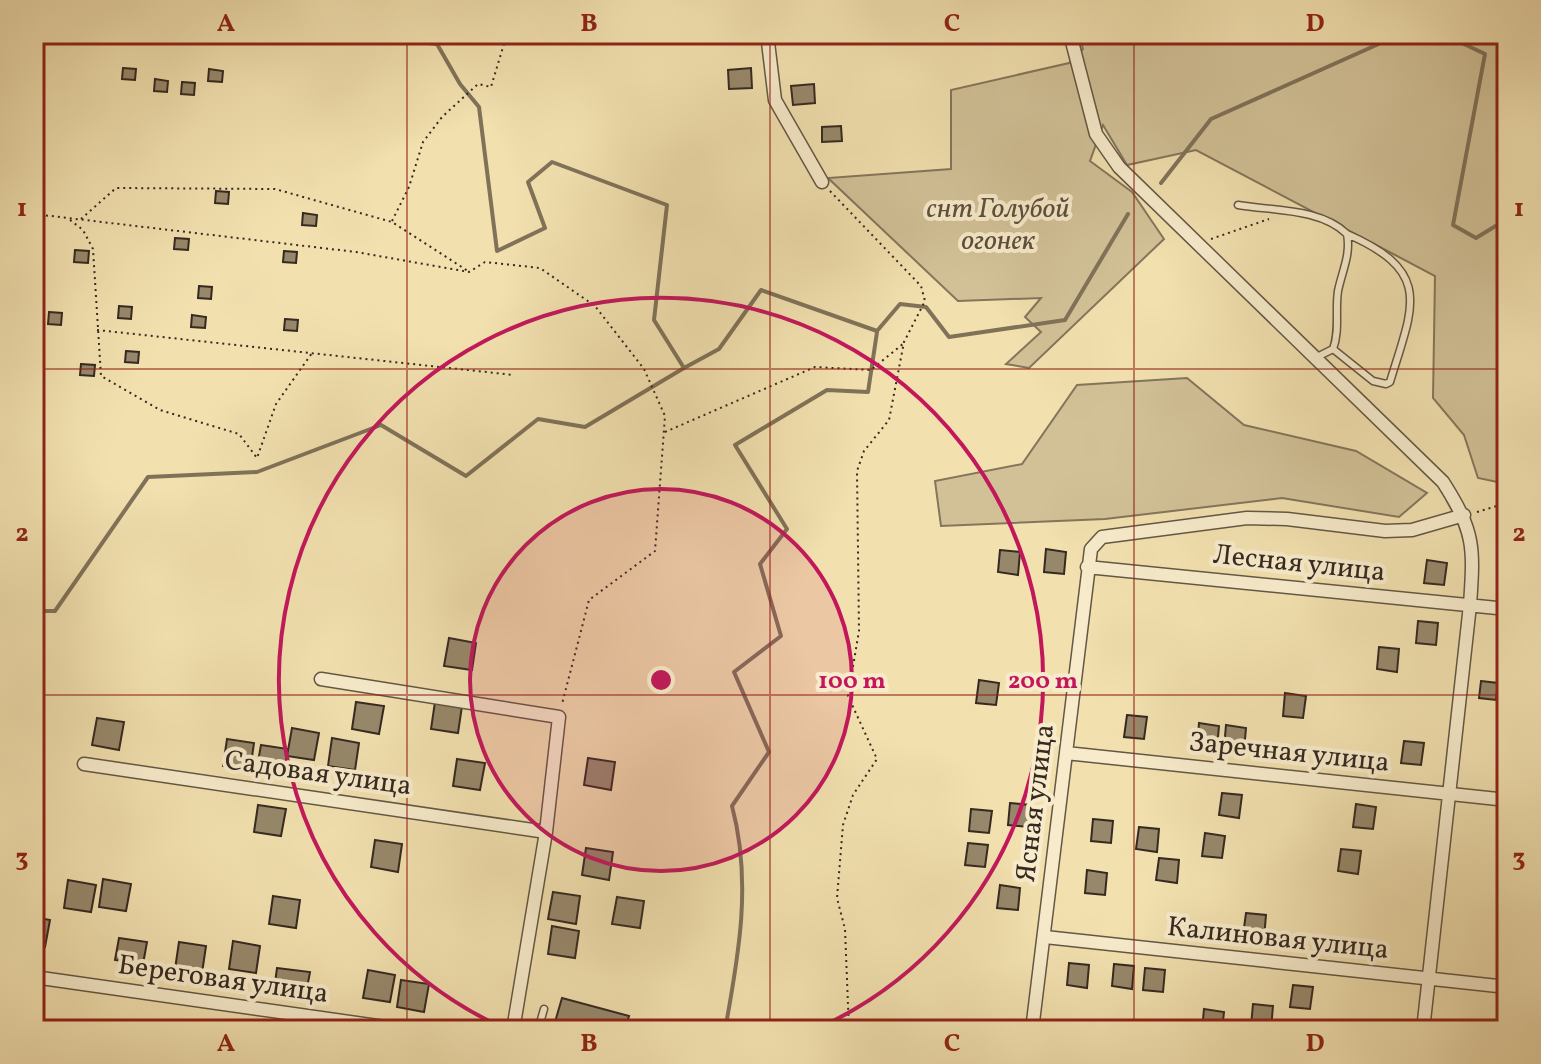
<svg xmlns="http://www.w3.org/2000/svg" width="1541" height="1064" viewBox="0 0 1541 1064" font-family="Vollkorn,serif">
<rect width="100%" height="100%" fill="#f2e0af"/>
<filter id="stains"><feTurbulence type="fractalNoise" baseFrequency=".0025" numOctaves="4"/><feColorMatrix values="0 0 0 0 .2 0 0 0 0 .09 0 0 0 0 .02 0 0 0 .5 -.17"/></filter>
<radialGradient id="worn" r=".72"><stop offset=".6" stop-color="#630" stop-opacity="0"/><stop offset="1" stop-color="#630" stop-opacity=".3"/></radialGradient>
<path fill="#d2c197" stroke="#84755c" stroke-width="2" d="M1078 34H1507V484L1478 478 1464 435 1433 398 1435 276 1196 150 1127 165 1103 125 1090 161 1132 192 1164 239 1029 368 1006 364 1041 332 1025 317 1041 298 958 301 828 178 951 169V90L1069 63 1083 49Z
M1187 378 1244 425 1356 451 1427 493 1399 517 1282 498 1105 519 941 526 935 481 1022 464 1077 385Z"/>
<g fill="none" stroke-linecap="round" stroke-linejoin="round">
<path stroke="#807259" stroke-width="4" d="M354 34 437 44 460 84 479 107 497 251 545 228 528 182 552 162 667 205 654 320 684 368 719 349 761 290 877 331 900 304 926 307 949 337 1065 320 1128 214
M1443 34 1485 54 1453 225 1476 238 1507 219
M1161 183 1211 119 1401 34
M34 611H55L148 477 257 472 381 425 466 476 538 419 585 427 684 368
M725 1030C739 954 752 881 732 806L769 752 734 672 781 636 760 564 787 529 735 445 827 390 868 392 877 332"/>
</g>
<path fill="#97886b" stroke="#352921" stroke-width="2" d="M123 68 136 69 135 80 122 79Z
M751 68 752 88 729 89 728 70Z
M209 69 223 71 222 82 208 81Z
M155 79 168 81 167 92 154 91Z
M182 82 195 83 194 95 181 94Z
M814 84 815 103 793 105 791 86Z
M841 126 842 141 822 142V127Z
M216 191 229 192 228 204 215 203Z
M303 213 317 215 316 226 302 225Z
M175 238 189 239 188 250 174 249Z
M75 250 89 251 88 263 74 262Z
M284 251 297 252 296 263 283 262Z
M199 286 212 287 211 299 198 298Z
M119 306 132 307 131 319 118 318Z
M49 312 62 313 61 325 48 324Z
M192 315 206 317 205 328 191 327Z
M285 319 298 320 297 331 284 330Z
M126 351 139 352 138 363 125 362Z
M81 364 95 365 94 376 80 375Z
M1046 549 1066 552 1064 574 1044 572Z
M1000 550 1020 552 1018 575 998 572Z
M1427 560 1447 563 1444 585 1424 583Z
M1418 621 1438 623 1436 645 1416 643Z
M449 638 476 643 472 670 444 666Z
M1379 647 1399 649 1397 672 1377 669Z
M979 680 999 683 996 705 976 703Z
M1481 681 1498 683 1496 700 1479 698Z
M1285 693 1306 696 1303 718 1283 716Z
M356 702 384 706 379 734 352 729Z
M435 702 462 706 458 733 431 729Z
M1127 715 1147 717 1144 739 1124 737Z
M97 718 124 722 119 750 92 745Z
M1199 723 1219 726 1217 748 1197 746Z
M1226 725 1246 728 1244 750 1224 748Z
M292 728 319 733 314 760 287 756Z
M332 738 359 743 355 770 328 766Z
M227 739 254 743 250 771 223 766Z
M1404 741 1424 743 1421 765 1401 763Z
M261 745 288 749 283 777 256 773Z
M588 758 615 762 611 790 584 785Z
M457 759 485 763 480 790 453 786Z
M1222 793 1242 795 1239 818 1219 815Z
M1010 803 1030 805 1028 827 1008 825Z
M1356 804 1376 807 1373 829 1353 827Z
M258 805 286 809 281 836 254 832Z
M971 809 992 811 989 833 969 831Z
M1093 819 1113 821 1111 843 1091 841Z
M1139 827 1159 829 1157 852 1136 849Z
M1205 833 1225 836 1222 858 1202 856Z
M375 840 402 844 398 872 371 867Z
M968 843 988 845 985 867 965 865Z
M586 848 613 852 609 880 582 875Z
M1341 849 1361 851 1358 874 1338 871Z
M1159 858 1179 860 1177 883 1156 880Z
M1087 870 1107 873 1105 895 1085 893Z
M103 879 131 884 126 911 99 907Z
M68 880 96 885 91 912 64 908Z
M1000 885 1020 888 1018 910 997 908Z
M553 892 580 896 576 924 548 919Z
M273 896 300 900 296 928 269 924Z
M617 897 644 901 640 928 612 924Z
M1246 913 1266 915 1264 938 1243 935Z
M34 917 50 920 45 947 34 945Z
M552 926 579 931 575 958 548 954Z
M119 938 147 942 143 964 115 960Z
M233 941 260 946 256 973 229 969Z
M179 942 206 946 202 973 175 969Z
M1069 963 1089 965 1087 988 1067 985Z
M1114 964 1134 966 1132 989 1112 986Z
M277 968 310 972 307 988 275 983Z
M1145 968 1165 970 1163 992 1143 990Z
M368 970 395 975 390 1002 363 998Z
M401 980 429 984 424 1012 397 1007Z
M1293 985 1313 987 1310 1009 1290 1007Z
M562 998 629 1016 625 1030H585L555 1022Z
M1253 1004 1273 1006 1271 1029 1251 1026Z
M1204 1009 1224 1012 1222 1030H1202Z"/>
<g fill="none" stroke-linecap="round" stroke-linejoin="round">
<defs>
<path id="service" d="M1238 205C1273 211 1320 208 1347 234 1351 255 1342 271 1338 291 1335 310 1340 331 1333 349L1315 358
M1333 349 1373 381 1386 384 1390 382C1413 306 1434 272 1347 234
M538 1030 544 1009"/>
<path id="minor" d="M767 34 775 100 822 182
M1070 34 1096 134 1119 167 1443 482C1475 532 1474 547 1470 605L1423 1030
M1087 567 1507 609
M321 679 559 717 546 832 513 1030
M1066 753 1507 800
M84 764 546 832
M1045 937 1507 987
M34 977 406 1030
M1032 1030 1091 549 1102 537 1247 518 1287 519 1385 531 1412 530 1464 515"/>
</defs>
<use href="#service" stroke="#645744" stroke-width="9"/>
<use href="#minor" stroke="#645744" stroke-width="15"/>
<path stroke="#352921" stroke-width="2" stroke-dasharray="2 4" stroke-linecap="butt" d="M830 191 921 286 925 301 904 342 889 420 864 451 857 471 859 631 848 696 877 759 853 795 843 825 837 898 845 929 849 1030
M34 214 356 252 469 272 485 262 540 268 595 306 644 369 665 416 655 551 589 600 562 704
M81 219 116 188 275 189 392 222 468 271
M70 220 83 230 93 249 101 376 160 410 239 434 257 458 276 404 312 353
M392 221 409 187 423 142 442 117 478 84 491 87 507 34
M1211 239 1269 219
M97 330 514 375
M665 432 815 367 871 370 904 343
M1477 512 1507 503"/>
<use href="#service" stroke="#f7ebcb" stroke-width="6"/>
<use href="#minor" stroke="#f7ebcb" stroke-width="12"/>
</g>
<path fill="none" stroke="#8f2418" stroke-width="2" stroke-opacity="0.55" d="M407 34V1030M770 34V1030M1134 34V1030M34 369H1507M34 695H1507"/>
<circle cx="661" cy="680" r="191" fill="#c2185b" fill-opacity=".12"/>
<g fill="none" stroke="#c2185b" stroke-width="4">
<circle cx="661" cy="680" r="191"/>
<path d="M506 1029A382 382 0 1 1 816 1029"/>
</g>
<g text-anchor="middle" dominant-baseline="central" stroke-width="8" stroke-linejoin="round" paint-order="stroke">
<g font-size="28" font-style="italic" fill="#5c4f3e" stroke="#f7ebcb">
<text x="998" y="209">снт Голубой<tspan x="998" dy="32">огонек</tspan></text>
</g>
<g font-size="28" fill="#352921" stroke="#f7ebcb">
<text transform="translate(1299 564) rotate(6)">Лесная улица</text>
<text transform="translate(1289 753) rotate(6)">Заречная улица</text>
<text transform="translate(318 774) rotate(8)">Садовая улица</text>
<text transform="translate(1036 803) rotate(-83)">Ясная улица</text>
<text transform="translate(1278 939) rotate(6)">Калиновая улица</text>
<text transform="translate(223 980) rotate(8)">Береговая улица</text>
</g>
</g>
<circle cx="661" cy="680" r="12" fill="#c2185b" stroke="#f7ebcb" stroke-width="4"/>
<g font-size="24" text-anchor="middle" font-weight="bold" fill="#c2185b" stroke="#f7ebcb" stroke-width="8" stroke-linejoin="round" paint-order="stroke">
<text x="852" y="688">100 m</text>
<text x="1043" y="688">200 m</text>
</g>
<rect width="1541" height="1064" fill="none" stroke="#f2e0af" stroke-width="88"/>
<rect x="44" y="44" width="1453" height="976" fill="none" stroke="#8f2418" stroke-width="3"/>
<g font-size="26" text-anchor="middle" font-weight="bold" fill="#8f2418">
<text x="226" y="31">A</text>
<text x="589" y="31">B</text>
<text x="952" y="31">C</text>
<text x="1315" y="31">D</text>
<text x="22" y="216">1</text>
<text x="1519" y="216">1</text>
<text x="22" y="541">2</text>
<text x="1519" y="541">2</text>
<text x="22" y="866">3</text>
<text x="1519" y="866">3</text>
<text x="226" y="1051">A</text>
<text x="589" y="1051">B</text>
<text x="952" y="1051">C</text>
<text x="1315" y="1051">D</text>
</g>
<rect width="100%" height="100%" filter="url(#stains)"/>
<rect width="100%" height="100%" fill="url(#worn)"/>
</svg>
